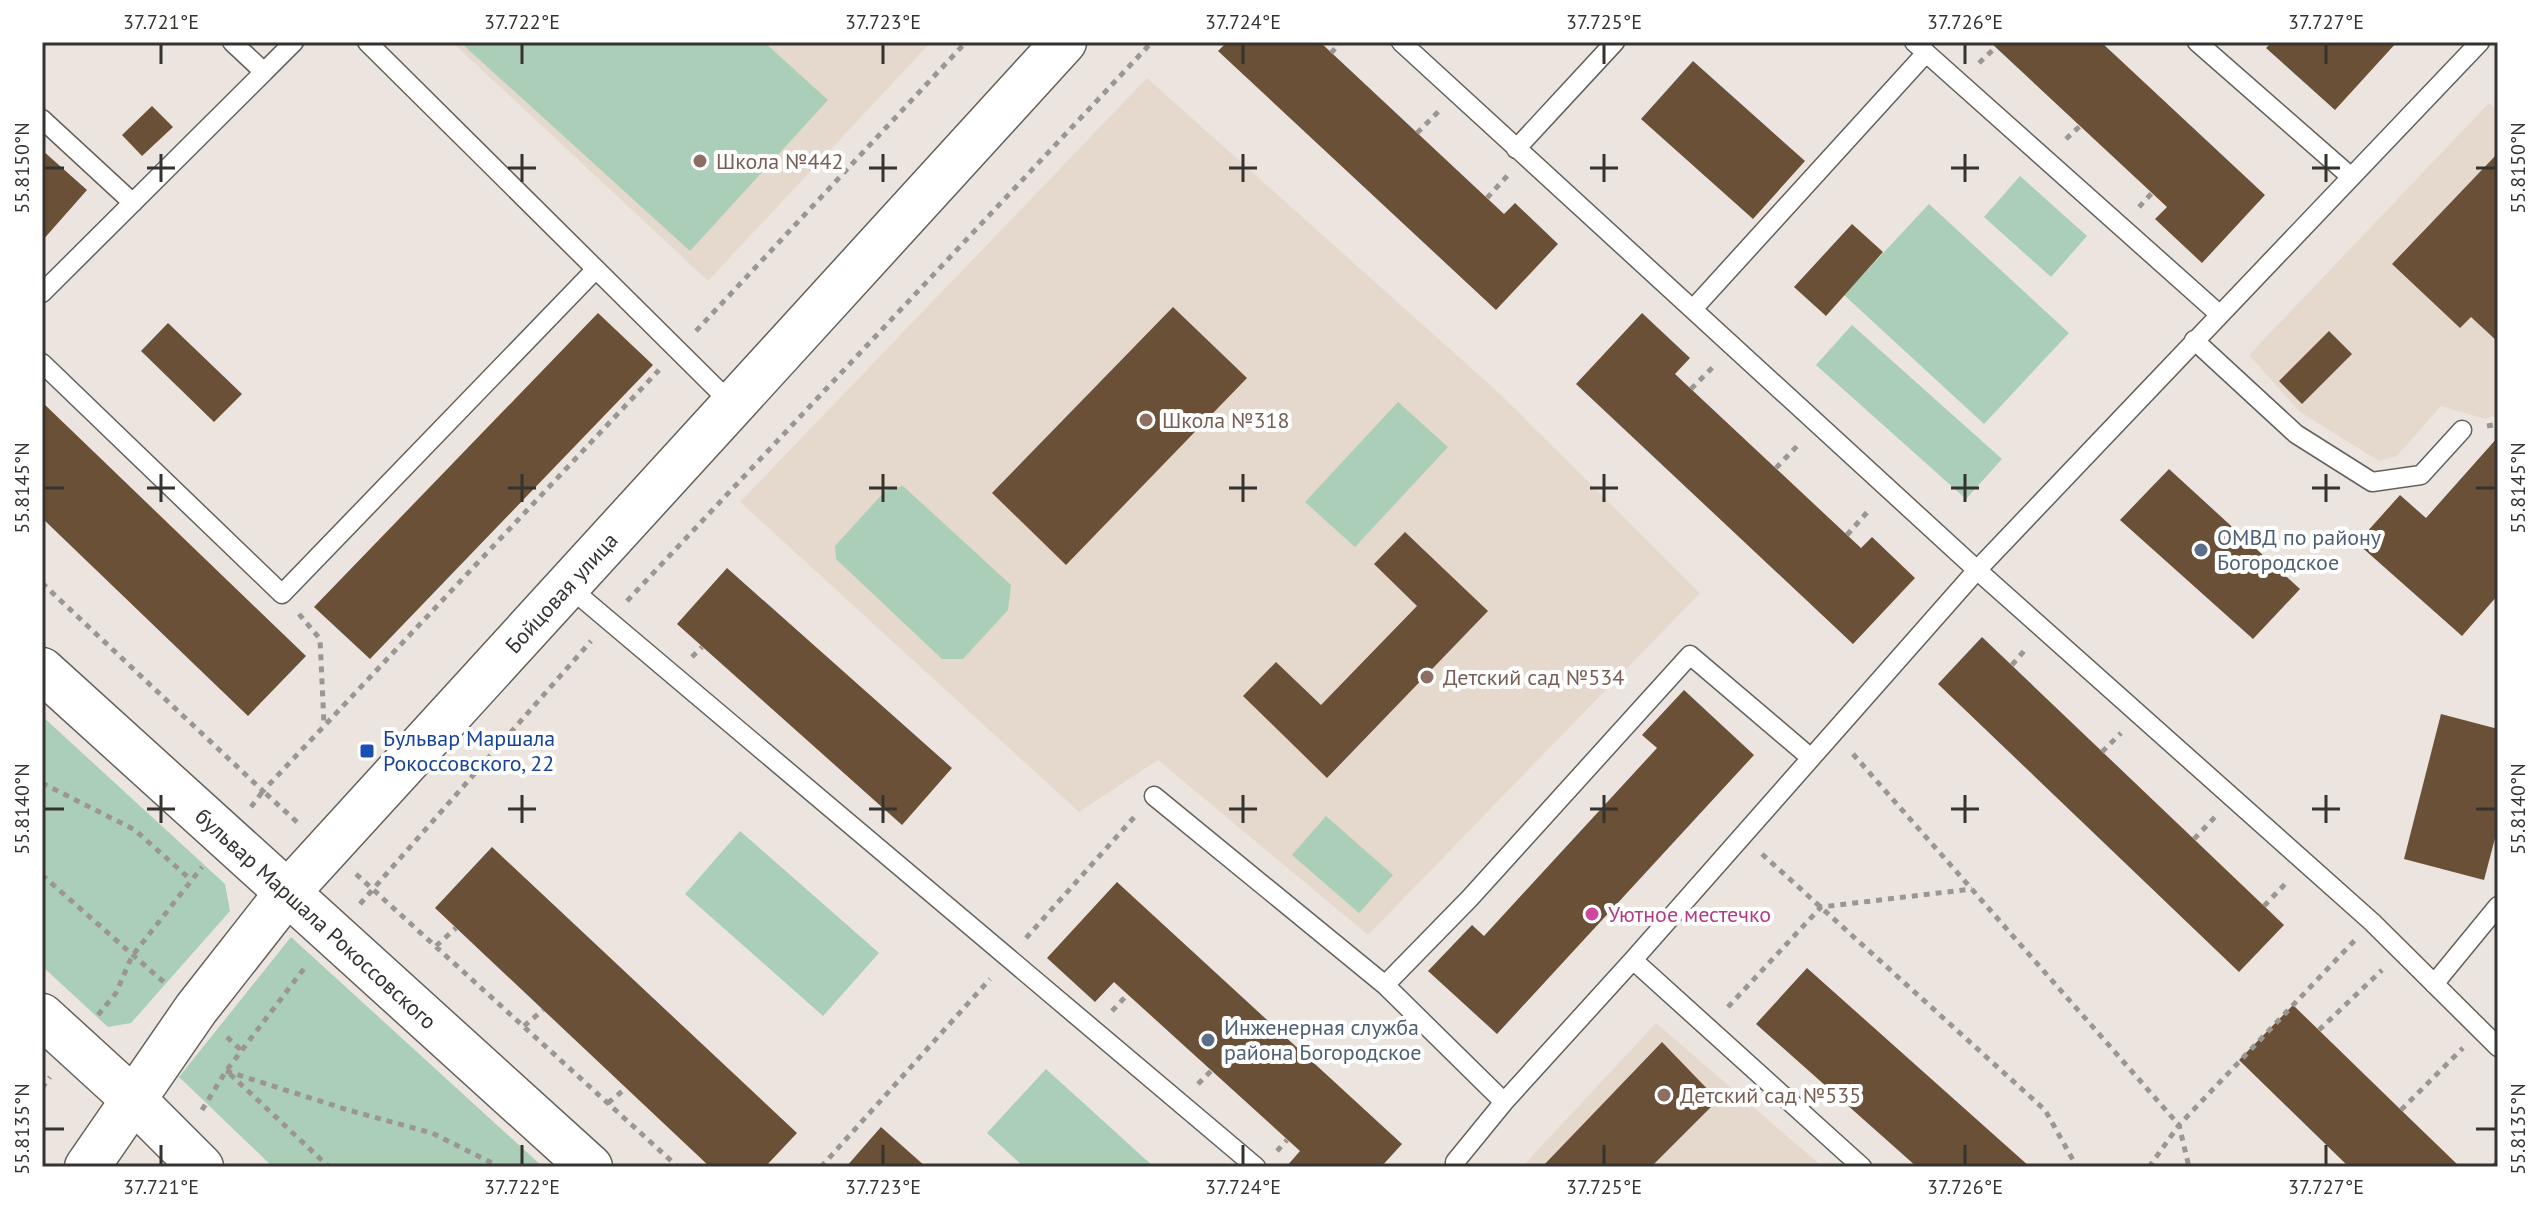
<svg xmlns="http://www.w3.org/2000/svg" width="2540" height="1209" viewBox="0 0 2540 1209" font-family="'PT Sans',sans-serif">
<rect width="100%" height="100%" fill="#ece5df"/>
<path fill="#e5d9cd" d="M452 42H931L708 281Z
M1147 78 1499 393 1700 593 1368 935 1158 760 1079 812 740 502Z
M2489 103 2498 111V414L2485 419 2441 406 2397 456 2379 461 2300 412 2249 355Z
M1656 1023 1823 1167H1522Z"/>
<path fill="#aaceb7" d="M460 42H764L828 100 690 251Z
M2020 176 2087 236 2051 277 1984 217Z
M1929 204 2069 333 1984 424 1844 295Z
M1852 325 2002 459 1966 499 1816 365Z
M1398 402 1448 447 1355 547 1305 502Z
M903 486 1011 585 1008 610 963 659H942L836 559 835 546 886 490Z
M42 716 225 884 230 911 131 1023 108 1027 42 966Z
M1326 816 1393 875 1359 913 1292 855Z
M740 831 879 953 823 1016 685 894Z
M291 937 543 1167H273L179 1077Z
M1046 1069 1154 1167H1024L987 1133Z"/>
<path fill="#6a5036" d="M1227 42H1320L1504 214 1515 203 1558 244 1496 310 1218 51Z
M1990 42H2101L2265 195 2202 263 2155 219 2167 207Z
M2272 42H2397L2335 110 2266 48Z
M1693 61 1805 161 1753 219 1641 119Z
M152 106 173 127 142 156 122 135Z
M42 150 87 190 42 241Z
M2498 153V342L2471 317 2460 328 2392 264Z
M1852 224 1883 252 1826 316 1794 287Z
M1173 307 1247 378 1066 565 992 493Z
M598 313 653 365 370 659 314 607Z
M1642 313 1690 358 1675 374 1861 548 1872 537 1915 578 1853 644 1576 384Z
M168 323 242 394 214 422 141 351Z
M2329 331 2352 354 2302 404 2279 381Z
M42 402 306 656 248 716 42 518Z
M2498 437V595L2462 636 2357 543 2400 495 2426 518Z
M2169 469 2300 589 2253 639 2120 520Z
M1405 532 1488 611 1327 778 1243 696 1276 662 1321 705 1417 606 1374 564Z
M727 568 952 768 902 825 677 624Z
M1982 637 2284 925 2239 972 1938 684Z
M1684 690 1754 755 1497 1034 1428 971 1472 925 1484 936 1657 748 1642 735Z
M2441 714 2498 729V827L2484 880 2404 859Z
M492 847 797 1133 765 1167H710L435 908Z
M1117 882 1402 1144 1381 1167H1286L1300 1151 1114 982 1095 1002 1047 958Z
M1807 968 2030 1167H1917L1756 1024Z
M2293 1005 2401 1110 2460 1167H2349L2239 1060Z
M1662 1042 1718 1100 1651 1167H1542Z
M881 1127 926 1167H846Z"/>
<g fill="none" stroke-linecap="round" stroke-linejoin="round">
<defs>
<path id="service" d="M367 42 733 405
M1401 42 1977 570 2372 922 2498 1047
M1914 42 2219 314
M2197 42 2350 176
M264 72 294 42
M42 119 133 203
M1516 149 1615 42
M42 293 264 72 232 42
M1693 309 1926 53
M2194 340 2296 434 2372 482 2421 475 2462 430
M42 363 282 594 596 269
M569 587 1256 1167
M1154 796 1385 985 1504 1102
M1633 960 1862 1167
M2434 984 2498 906
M1385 985 1470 898 1690 655 1811 758
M1455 1167V1162L1504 1102 1633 960 1977 570 2480 42"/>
<g id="tertiary">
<path id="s1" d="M42 670 590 1167"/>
<path d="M42 1016 134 1100 201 1167"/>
<path id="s2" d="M87 1167 196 1009 287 893 1064 42"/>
</g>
</defs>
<use href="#service" stroke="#65605a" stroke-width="21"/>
<use href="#tertiary" stroke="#65605a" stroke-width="47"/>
<path stroke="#9b9692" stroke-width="5" stroke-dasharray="6 6" stroke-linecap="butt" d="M1331 53 1341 42
M1979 63 1996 47
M1417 133 1439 111
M2066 139 2080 126
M1487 198 1508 175
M2139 207 2152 193
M696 331 966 42
M1691 389 1713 367
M2487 426 2498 424
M1776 468 1800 443
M1847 535 1870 509
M42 583 263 791 659 370
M627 601 1152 42
M299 614 320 639 324 724
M692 657 702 647
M2012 665 2024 651
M2102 752 2121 733
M1853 754 2179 1125 2189 1167
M42 783 135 830 191 880
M251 807 263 791 298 823
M2194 839 2215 817
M1762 854 2045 1110 2077 1167
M356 874 678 1167
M42 875 166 984
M360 904 591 641
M2264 906 2288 881
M1026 938 1137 814
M436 946 456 928
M1728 1007 1821 907 1972 889
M1112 1011 1128 994
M98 1015 116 993 132 956 202 867
M524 1026 543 1010
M2319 1030 2382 970
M227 1037 241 1050
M226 1071 348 1110 432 1133 500 1167
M230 1074 329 1167
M1198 1084 1211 1071
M42 1088 50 1077
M608 1103 626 1088
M202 1110 226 1071 306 966
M2401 1110 2463 1048
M1277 1151 1287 1140
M708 1167 709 1166
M821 1167 990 979
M2149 1167 2179 1125 2355 940
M2493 1167 2498 1162"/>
<use href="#service" stroke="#fff" stroke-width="18"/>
<use href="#tertiary" stroke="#fff" stroke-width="44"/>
</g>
<path fill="none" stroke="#353330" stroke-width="3" d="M161 44V64M522 44V64M883 44V64M1243 44V64M1604 44V64M1965 44V64M2326 44V64M161 154V182M522 154V182M883 154V182M1243 154V182M1604 154V182M1965 154V182M2326 154V182M44 168H64M147 168H175M508 168H536M869 168H897M1229 168H1257M1590 168H1618M1951 168H1979M2312 168H2340M2476 168H2496M161 474V502M522 474V502M883 474V502M1243 474V502M1604 474V502M1965 474V502M2326 474V502M44 488H64M147 488H175M508 488H536M869 488H897M1229 488H1257M1590 488H1618M1951 488H1979M2312 488H2340M2476 488H2496M161 795V823M522 795V823M883 795V823M1243 795V823M1604 795V823M1965 795V823M2326 795V823M44 809H64M147 809H175M508 809H536M869 809H897M1229 809H1257M1590 809H1618M1951 809H1979M2312 809H2340M2476 809H2496M44 1129H64M2476 1129H2496M161 1145V1165M522 1145V1165M883 1145V1165M1243 1145V1165M1604 1145V1165M1965 1145V1165M2326 1145V1165"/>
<g fill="#8d6e63" stroke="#fff" stroke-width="3">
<circle cx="700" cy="161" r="8"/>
<circle cx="1146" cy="420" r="8"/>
<circle cx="1427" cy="677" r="8"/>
<circle cx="1664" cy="1095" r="8"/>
</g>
<g fill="#5c6f8a" stroke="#fff" stroke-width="3">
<circle cx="2201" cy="550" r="8"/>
<circle cx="1208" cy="1040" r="8"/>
</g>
<rect fill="#1a4fb4" stroke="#fff" stroke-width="3" x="359" y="743" width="16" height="16" rx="4"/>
<circle fill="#d1479c" stroke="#fff" stroke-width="3" cx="1592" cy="914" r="8"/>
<g text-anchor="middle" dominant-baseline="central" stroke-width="8" stroke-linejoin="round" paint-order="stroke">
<g font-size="22" fill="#785e54" stroke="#fff" text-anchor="start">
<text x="716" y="161">Школа №442</text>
<text x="1162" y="420">Школа №318</text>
<text x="1443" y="677">Детский сад №534</text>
<text x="1680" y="1095">Детский сад №535</text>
</g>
<g font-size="22" fill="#4e5e75" stroke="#fff" text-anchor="start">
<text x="2217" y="537">ОМВД по району<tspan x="2217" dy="25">Богородское</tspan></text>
<text x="1224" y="1027">Инженерная служба<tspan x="1224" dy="25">района Богородское</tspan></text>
</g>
<g font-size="22" fill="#353330" stroke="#fff">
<text stroke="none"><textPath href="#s2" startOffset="746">Бойцовая улица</textPath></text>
<text stroke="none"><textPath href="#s1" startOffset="370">бульвар Маршала Рокоссовского</textPath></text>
</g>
<g font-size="22" fill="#164399" stroke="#fff" text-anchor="start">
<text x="383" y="738">Бульвар Маршала<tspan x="383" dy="25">Рокоссовского, 22</tspan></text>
</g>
<g font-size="22" fill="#b23c85" stroke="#fff" text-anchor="start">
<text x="1608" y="914">Уютное местечко</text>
</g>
</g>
<rect width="2540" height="1209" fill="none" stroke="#ffffff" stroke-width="88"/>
<rect x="44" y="44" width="2452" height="1121" fill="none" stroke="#353330" stroke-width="3"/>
<g font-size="20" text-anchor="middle" fill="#353330">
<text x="161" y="29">37.721°E</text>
<text x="522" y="29">37.722°E</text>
<text x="883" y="29">37.723°E</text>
<text x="1243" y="29">37.724°E</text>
<text x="1604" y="29">37.725°E</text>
<text x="1965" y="29">37.726°E</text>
<text x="2326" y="29">37.727°E</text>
<text transform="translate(22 168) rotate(-90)" y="7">55.8150°N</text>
<text transform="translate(2518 168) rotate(-90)" y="7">55.8150°N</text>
<text transform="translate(22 488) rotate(-90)" y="7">55.8145°N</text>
<text transform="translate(2518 488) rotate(-90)" y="7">55.8145°N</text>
<text transform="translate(22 809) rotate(-90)" y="7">55.8140°N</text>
<text transform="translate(2518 809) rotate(-90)" y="7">55.8140°N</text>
<text transform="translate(22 1129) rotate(-90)" y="7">55.8135°N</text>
<text transform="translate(2518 1129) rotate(-90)" y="7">55.8135°N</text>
<text x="161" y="1194">37.721°E</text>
<text x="522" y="1194">37.722°E</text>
<text x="883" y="1194">37.723°E</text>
<text x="1243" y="1194">37.724°E</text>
<text x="1604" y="1194">37.725°E</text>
<text x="1965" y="1194">37.726°E</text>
<text x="2326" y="1194">37.727°E</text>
</g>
</svg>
